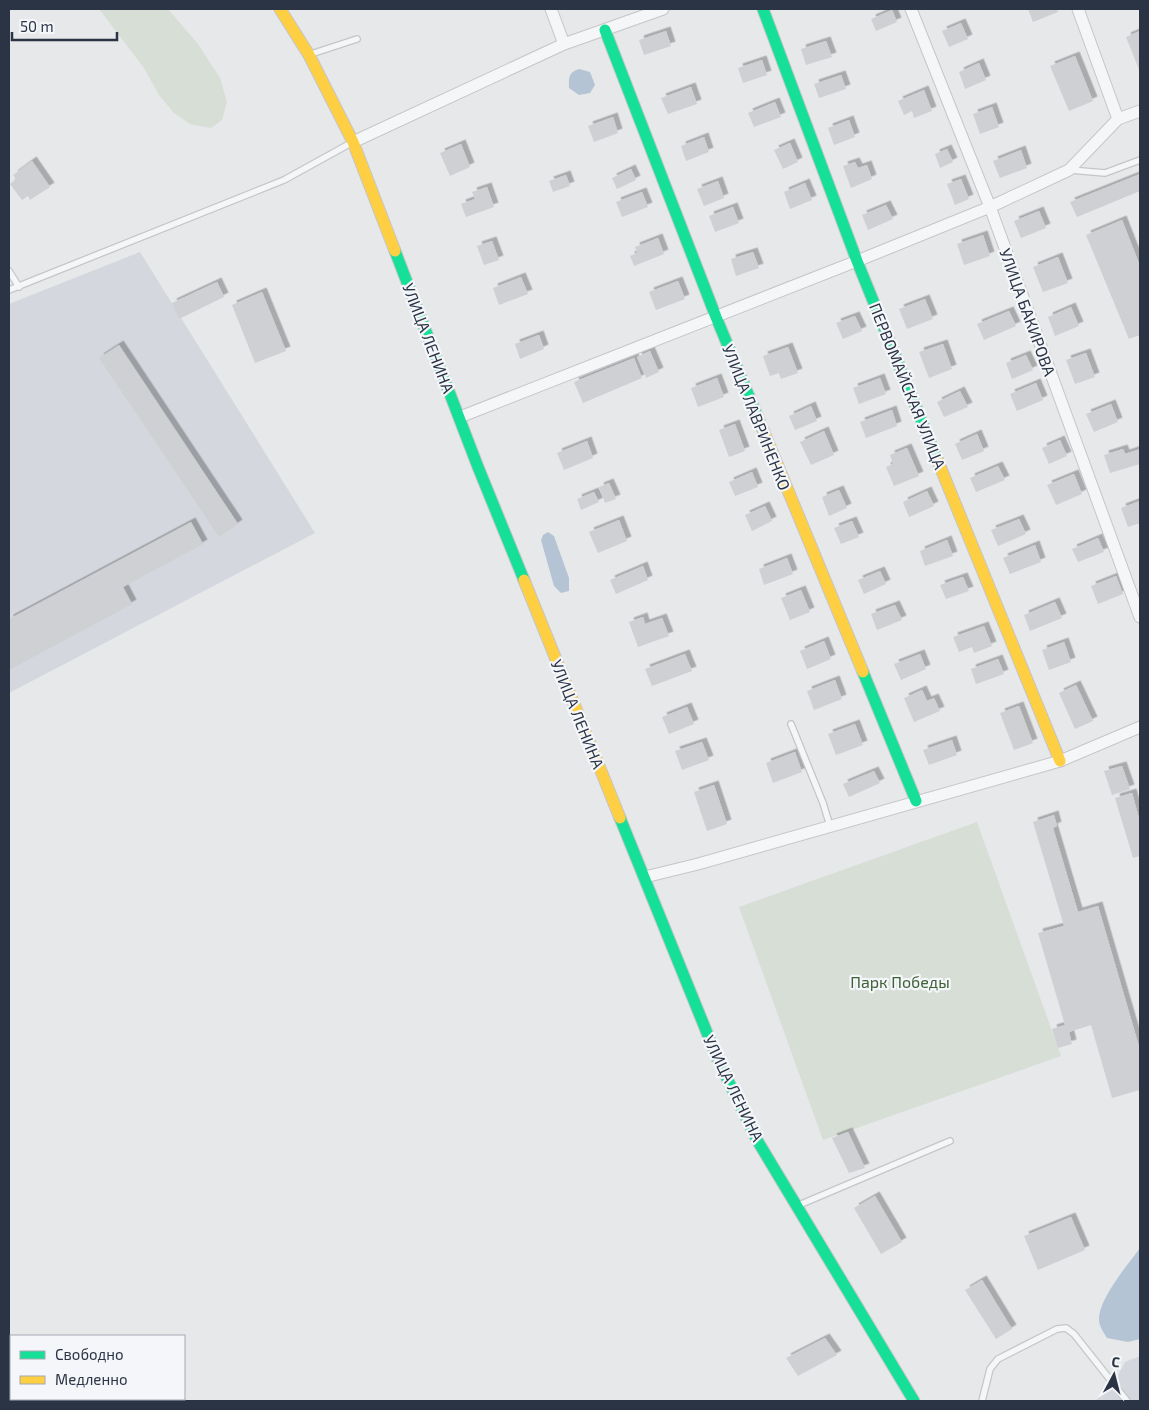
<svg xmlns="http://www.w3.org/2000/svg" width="1149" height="1410" viewBox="0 0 1149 1410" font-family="'Exo 2',sans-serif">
<defs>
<filter id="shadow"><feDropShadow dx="4.5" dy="-4.5" stdDeviation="0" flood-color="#0004"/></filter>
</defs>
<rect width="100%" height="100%" fill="#e6e8ea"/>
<path fill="#d4d7dd" d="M140 252 315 533 9 693V304Z
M1140 1356V1401H1095L1114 1383 1125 1362Z
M128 1399H166L172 1401H126Z"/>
<path fill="#d6ded6" d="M99 9H168L198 44 220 78 227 102 222 120 211 128 190 124 174 113 159 95 144 68Z
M977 822 1061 1056 823 1140 739 907Z"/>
<path fill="#b4c4d5" d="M579 69 590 72 595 85 590 93 579 95 569 88C569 77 568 73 579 69Z
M548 532 554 536 569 578V591L561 593 554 586 541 540 543 535Z
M1140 1248V1339L1128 1342 1107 1338C1104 1333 1099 1326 1099 1320 1099 1298 1127 1266 1140 1248Z"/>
<path fill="#ced0d3" filter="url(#shadow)" d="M1028 9H1057L1058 12 1033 22Z
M892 10 897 22 876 31 871 19Z
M961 23 968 39 949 47 942 31Z
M666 31 671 46 644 55 639 40Z
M1140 31V72L1126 37Z
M826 41 832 57 806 65 801 49Z
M1075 56 1093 101 1069 111 1050 66Z
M762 60 767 75 743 83 738 68Z
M979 63 986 80 965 89 959 72Z
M841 75 846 89 819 98 814 84Z
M691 87 697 104 668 114 661 98Z
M924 90 932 111 914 118 912 111 904 115 898 101Z
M775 102 781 117 754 127 748 113Z
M992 107 999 127 980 134 973 114Z
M613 117 618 133 594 142 588 126Z
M849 120 855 137 834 145 828 128Z
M704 137 709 152 686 161 681 146Z
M790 143 798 162 783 169 774 150Z
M461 144 470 167 450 176 440 153Z
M947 149 953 162 940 168 935 154Z
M1021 150 1027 168 1000 178 993 161Z
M32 161 50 187 30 200 28 196 22 200 10 184 16 179 13 175Z
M855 162 858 168 867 165 872 179 851 188 843 166Z
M631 169 636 180 617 189 612 178Z
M1140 174V191L1077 217 1070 202Z
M566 175 570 186 553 192 549 181Z
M961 179 969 199 955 205 947 184Z
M718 181 724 198 704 206 697 189Z
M805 183 812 200 790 209 784 192Z
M487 187 494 207 466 217 461 204 475 199 472 192Z
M642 192 648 207 622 217 616 202Z
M886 205 893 219 868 230 862 215Z
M733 207 739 223 715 232 709 216Z
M1039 211 1046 228 1021 238 1014 221Z
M1122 220 1140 266V335L1129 339 1086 235Z
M983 235 990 256 964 265 957 244Z
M658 238 664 254 634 266 630 256 637 253 635 247Z
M492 241 499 260 484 265 477 246Z
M753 252 759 268 736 276 731 259Z
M1058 257 1068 283 1043 292 1033 267Z
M521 277 528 294 499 305 493 288Z
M678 281 685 299 656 310 649 292Z
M217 282 224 297 179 319 172 303Z
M262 292 286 351 255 363 232 305Z
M925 299 933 319 907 329 899 309Z
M1071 307 1079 326 1055 336 1048 317Z
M1009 311 1016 326 984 340 977 324Z
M855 316 862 331 843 339 836 323Z
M539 335 544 349 520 359 515 344Z
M943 344 952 369 929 378 919 352Z
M119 345 238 524 219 537 99 358Z
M788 347 798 373 781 379 779 373 770 376 763 356Z
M650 351 659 372 646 378 637 357Z
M1086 353 1095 377 1075 384 1066 360Z
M1026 355 1033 370 1012 379 1006 363Z
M634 358 642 378 583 403 574 382Z
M717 378 724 397 698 407 691 388Z
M880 378 886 394 859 404 853 388Z
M1036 383 1043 400 1017 411 1010 394Z
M960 391 968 407 944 417 937 402Z
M1111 404 1118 422 1094 432 1086 414Z
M811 406 817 421 795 430 789 416Z
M892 410 897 426 866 438 860 422Z
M735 424 745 451 729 457 719 430Z
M824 431 834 455 811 465 800 442Z
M977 434 984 451 962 460 955 444Z
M1060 440 1067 456 1049 464 1042 448Z
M587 441 593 458 564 470 557 453Z
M907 448 919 476 894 486 886 467 893 464 890 455Z
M1123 449 1125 454 1140 449V464L1110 473 1104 455Z
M998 466 1005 480 976 492 970 478Z
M752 472 758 487 735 496 729 482Z
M1074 474 1082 494 1056 505 1047 485Z
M609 483 616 499 605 503 599 487Z
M839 490 847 508 829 516 822 497Z
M927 491 934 506 909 517 903 502Z
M594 492 599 502 581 510 577 499Z
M1140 501V523L1128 527 1121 508Z
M765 506 772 521 752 531 745 515Z
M1019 519 1026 534 998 546 991 530Z
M619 520 627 541 598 553 589 532Z
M852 521 859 537 841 544 834 528Z
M191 522 203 544 123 587 132 604 9 670V619Z
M1098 538 1104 552 1078 562 1072 549Z
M947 540 953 556 925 566 920 551Z
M1035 545 1041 562 1010 574 1003 558Z
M787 558 793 574 764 585 759 569Z
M643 566 648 580 616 594 610 580Z
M880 571 886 584 864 594 858 580Z
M1116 576 1123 594 1098 604 1091 586Z
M963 577 969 591 946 599 940 585Z
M801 590 810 612 790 620 781 598Z
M1055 602 1062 618 1030 631 1024 615Z
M895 605 902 620 877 630 871 614Z
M643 617 645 624 662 618 669 636 638 647 629 622Z
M984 626 992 646 974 653 972 647 959 652 953 637Z
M824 641 831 659 807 669 800 651Z
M1064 642 1071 662 1049 670 1042 650Z
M685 654 692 671 652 686 645 669Z
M920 654 926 669 901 680 894 664Z
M998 659 1004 674 976 684 971 669Z
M835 680 842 699 814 710 807 691Z
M1076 685 1093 721 1075 729 1059 693Z
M922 690 927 701 934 698 940 711 914 722 904 698Z
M1019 706 1033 743 1014 750 1000 713Z
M687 707 694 724 669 734 662 717Z
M855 724 863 745 836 755 828 734Z
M952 740 957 755 929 765 923 750Z
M702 742 709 760 682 770 675 751Z
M795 752 802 772 773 783 766 763Z
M1122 766 1130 789 1112 795 1104 771Z
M874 771 880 783 849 797 843 784Z
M714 785 727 824 707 831 694 792Z
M1132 793 1140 822V856L1133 858 1115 798Z
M1054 815 1057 826 1053 828 1078 912 1098 906 1140 1050V1090L1112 1098 1091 1025 1069 1032 1072 1044 1058 1048 1052 1029 1065 1025 1038 933 1064 926 1033 822Z
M848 1132 865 1168 849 1173 832 1138Z
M875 1196 902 1242 881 1254 854 1208Z
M1071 1217 1085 1250 1038 1270 1024 1236Z
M982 1280 1012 1329 996 1339 965 1290Z
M825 1338 837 1355 798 1376 786 1358Z"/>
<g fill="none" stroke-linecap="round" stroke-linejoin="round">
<defs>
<path id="lane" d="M311 54 357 39
M1070 170 1105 173 1140 160
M9 271 19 287
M9 290 284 180 351 143
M791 724 823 803 830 826
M799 1205 950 1141
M982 1401 990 1369 998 1359 1057 1329 1066 1328 1074 1334 1127 1401"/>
<path id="street" d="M551 9 564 44
M911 9 990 207 1140 617
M1078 9 1118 119
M353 142 564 44 663 9
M460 417 857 261 990 207 1069 170 1118 119 1140 111
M645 877 698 864 1060 761 1140 727"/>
<path id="fast" d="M763 9 857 261 937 459
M605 30 716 317 763 430
M395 251 478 467 524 580
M863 672 916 801
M620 818 718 1060 757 1140 914 1401"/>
<path id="slow" d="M280 9 309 55 353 142 395 251
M763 430 863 672
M937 459 1060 761
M524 580 620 818"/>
</defs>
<use href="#lane" stroke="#c4c6c8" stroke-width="8"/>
<use href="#street" stroke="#c4c6c8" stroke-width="13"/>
<use href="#fast" stroke="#c4c6c8" stroke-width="13"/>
<use href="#slow" stroke="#c4c6c8" stroke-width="13"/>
<use href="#lane" stroke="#f5f6f7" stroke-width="5.5"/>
<use href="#street" stroke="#f5f6f7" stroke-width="11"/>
<use href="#fast" stroke="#16e098" stroke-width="11"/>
<use href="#slow" stroke="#ffcf43" stroke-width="11"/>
</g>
<g text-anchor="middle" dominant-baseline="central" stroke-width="4.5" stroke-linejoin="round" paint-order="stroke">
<g font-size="16" fill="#2b3445" stroke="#f4f6f9">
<text transform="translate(1028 312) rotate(70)">УЛИЦА БАКИРОВА</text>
<text transform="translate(429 338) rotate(69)">УЛИЦА ЛЕНИНА</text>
<text transform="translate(908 386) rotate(68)">ПЕРВОМАЙСКАЯ УЛИЦА</text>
<text transform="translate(757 417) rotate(68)">УЛИЦА ЛАВРИНЕНКО</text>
<text transform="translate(578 714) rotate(68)">УЛИЦА ЛЕНИНА</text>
<text transform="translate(734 1088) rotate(64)">УЛИЦА ЛЕНИНА</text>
</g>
<g font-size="16" fill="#3f6138" stroke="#f4f6f9">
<text x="900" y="981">Парк Победы</text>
</g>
</g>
<rect width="1149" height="1410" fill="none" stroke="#2b3445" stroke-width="20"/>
<rect x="10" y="1335" width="175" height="65" fill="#f4f6f9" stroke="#a4a8b1"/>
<rect x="20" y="1351" width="25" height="8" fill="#16e098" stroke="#a4a8b1"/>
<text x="55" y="1360" font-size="15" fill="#2b3445">Свободно</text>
<rect x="20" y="1376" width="25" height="8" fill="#ffcf43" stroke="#a4a8b1"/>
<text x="55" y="1385" font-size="15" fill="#2b3445">Медленно</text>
<g transform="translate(1114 1375) rotate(7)" stroke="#f4f6f9" stroke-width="4" paint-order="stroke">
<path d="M0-4L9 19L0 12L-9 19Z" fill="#2b3445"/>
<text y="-8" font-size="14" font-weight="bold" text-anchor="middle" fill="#2b3445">С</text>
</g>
<path d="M12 32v8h105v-8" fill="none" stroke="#2b3445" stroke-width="2.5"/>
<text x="20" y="32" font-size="15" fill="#2b3445" stroke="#f4f6f9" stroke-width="4" paint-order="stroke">50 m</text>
</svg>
